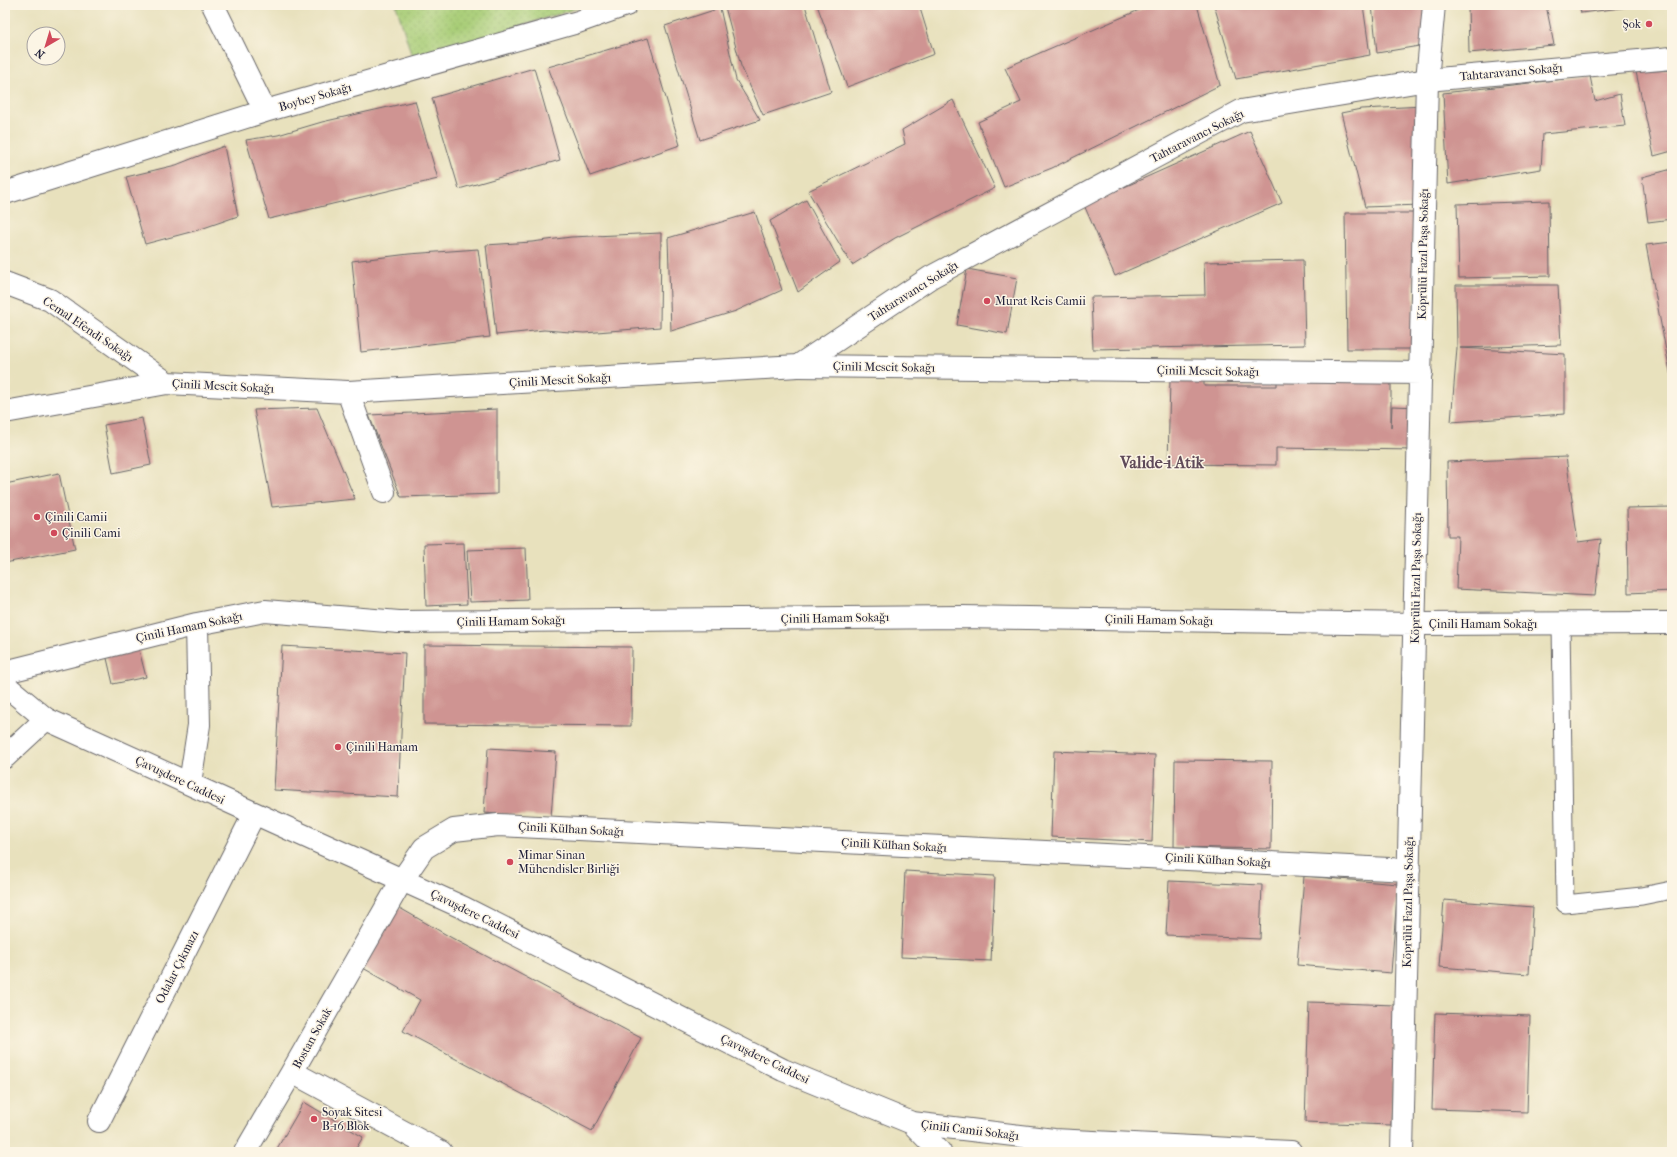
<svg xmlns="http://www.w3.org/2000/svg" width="1677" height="1157" viewBox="0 0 1677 1157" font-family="'IM FELL French Canon',serif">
<defs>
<pattern id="grass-dots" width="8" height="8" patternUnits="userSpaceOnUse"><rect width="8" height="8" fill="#a8cd77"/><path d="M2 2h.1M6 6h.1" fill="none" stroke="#90b068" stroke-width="1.8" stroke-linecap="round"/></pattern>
</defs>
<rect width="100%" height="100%" fill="#fcf5e5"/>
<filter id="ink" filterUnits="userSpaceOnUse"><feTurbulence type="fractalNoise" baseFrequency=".025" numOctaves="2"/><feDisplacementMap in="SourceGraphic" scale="8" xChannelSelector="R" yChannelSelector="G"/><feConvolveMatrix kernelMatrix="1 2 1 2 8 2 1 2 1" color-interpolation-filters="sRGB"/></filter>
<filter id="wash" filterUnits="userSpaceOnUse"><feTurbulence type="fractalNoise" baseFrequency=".012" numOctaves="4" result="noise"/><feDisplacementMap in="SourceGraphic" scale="16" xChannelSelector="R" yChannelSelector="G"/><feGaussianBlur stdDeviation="0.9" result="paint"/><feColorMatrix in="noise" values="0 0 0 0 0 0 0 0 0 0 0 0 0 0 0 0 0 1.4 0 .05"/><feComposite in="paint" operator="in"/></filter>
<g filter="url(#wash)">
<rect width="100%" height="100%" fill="#e8e1bd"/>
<path fill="url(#grass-dots)" stroke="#657859" d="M396 5H587L413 60Z"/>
<g id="blocks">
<path fill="#cf9492" d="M733 5H805L831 92 763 115 741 66 725 7Z
M817 5H919L934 54 847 87Z
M1153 5H1197L1220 85 1052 168 1004 187 978 122 1021 102 1005 68 1139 10Z
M1214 5H1363L1370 55 1236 79Z
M1372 5H1428L1425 45 1377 53Z
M1468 5H1546L1554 45 1469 53Z
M1579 5H1636L1637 6 1581 13Z
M720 8 736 80 760 120 700 140 665 26Z
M648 38 680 145 590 176 548 67Z
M534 68 560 160 459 189 432 98Z
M1672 70V151L1654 156 1636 72Z
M1590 76 1595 101 1620 94 1625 126 1543 134 1541 169 1448 184 1443 93Z
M953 100 995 188 895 238 852 265 808 191 905 144 902 130Z
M415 101 438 179 269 219 246 140 278 135 322 122Z
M1425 106 1421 205 1365 207 1341 113 1361 109Z
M1250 131 1282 203 1115 276 1084 205Z
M224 146 238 216 198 230 145 244 126 177 176 165Z
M1672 169V219L1648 222 1642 177Z
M806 200 840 262 798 292 770 221Z
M1549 201 1550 276 1459 278 1457 204Z
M755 212 782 290 736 311 671 331 668 238Z
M1345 213H1413L1414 349H1347Z
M661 233 660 327 584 333 544 330 496 335 486 245 532 242 571 237Z
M1672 242V377H1671L1646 245Z
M478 249 490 337 361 352 352 261 409 254Z
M1303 260 1305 345 1093 349 1091 297 1205 295 1204 262Z
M967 269 1017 278 1007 334 957 325Z
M1456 285H1558L1561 345 1460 348 1565 354V414L1451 422 1457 348Z
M1277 377 1391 378V428L1392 406 1418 407 1417 450 1276 448V465L1168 464 1170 379H1204V386H1277Z
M317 408 355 499 272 507 254 410Z
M497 409V494L401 497 369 415Z
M142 418 151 465 113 473 104 425Z
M1566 457 1578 542 1601 539 1595 596 1456 589 1458 536H1448L1447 462Z
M59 473 75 549 5 563V484Z
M1672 507V591L1628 593 1627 508Z
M464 543 467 604 426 606 424 544Z
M526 548 528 600 470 602 467 550Z
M424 645 632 647 631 726 424 724Z
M138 646 146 677 113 684 106 654Z
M282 646 405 653 398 797 274 790Z
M488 748 556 752 551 817 484 813Z
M1054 751 1155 755 1152 842 1051 837Z
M1175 760 1272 761 1271 849 1174 847Z
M905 871 995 876 991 961 901 957Z
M1304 876 1398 884 1391 973 1297 965Z
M1169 881 1262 885 1260 939 1166 935Z
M1444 900 1533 907 1529 974 1439 967Z
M398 907 452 938 641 1038 592 1131 403 1031 420 1000 363 968Z
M1309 1002 1395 1005 1391 1125 1305 1122Z
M1435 1013 1530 1016 1527 1112 1432 1109Z
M304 1102 363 1137 354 1152H275Z"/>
</g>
</g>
<g filter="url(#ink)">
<use href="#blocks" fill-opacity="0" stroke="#676568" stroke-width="1"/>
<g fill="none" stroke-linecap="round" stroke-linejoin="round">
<defs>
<path id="service" d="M1561 623 1565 904 1642 896 1672 890"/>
<path id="minor" d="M213 5 265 111
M5 193 265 111 578 22 626 5
M798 366 1421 373
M348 392 384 492
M5 672 197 624 265 611 399 622 962 617 1415 624 1672 623
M5 757 46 719
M190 783 199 725 197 624
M99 1121 254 814
M912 1123 1054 1140 1291 1152
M245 1152 292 1072
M441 1152 292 1072 402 880 424 848 454 830 498 825 1409 870
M1402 1152 1427 80 1434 5"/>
<path id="tertiary" d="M5 283 50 300 167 383
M5 412 167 383 348 392 798 366 931 277 1241 111 1427 80 1672 58
M5 685 46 719 464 908 783 1070 912 1123 940 1152"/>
</defs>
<use href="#service" stroke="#676568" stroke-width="19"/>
<use href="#minor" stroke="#676568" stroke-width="24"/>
<use href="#tertiary" stroke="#676568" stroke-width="24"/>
<use href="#service" stroke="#fff" stroke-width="17"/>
<use href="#minor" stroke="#fff" stroke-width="22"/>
<use href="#tertiary" stroke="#fff" stroke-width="22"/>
</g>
</g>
<g fill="#d1495b" stroke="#fcf5e5" stroke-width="1.5">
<circle cx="1649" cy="24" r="4"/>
<circle cx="987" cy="301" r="4"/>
<circle cx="37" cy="517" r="4"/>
<circle cx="54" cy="533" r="4"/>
<circle cx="338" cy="747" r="4"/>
<circle cx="510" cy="862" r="4"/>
<circle cx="314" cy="1119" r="4"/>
</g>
<g text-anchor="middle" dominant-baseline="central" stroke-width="3" stroke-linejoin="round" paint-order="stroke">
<g font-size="12" fill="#22223b" stroke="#fcf5e5" text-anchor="start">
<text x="1641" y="24" text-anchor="end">Şok</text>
<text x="995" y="301">Murat Reis Camii</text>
<text x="45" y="517">Çinili Camii</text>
<text x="62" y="533">Çinili Cami</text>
<text x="346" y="747">Çinili Hamam</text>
<text x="518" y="855">Mimar Sinan<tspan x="518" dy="14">Mühendisler Birliği</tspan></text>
<text x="322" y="1112">Soyak Sitesi<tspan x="322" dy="14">B-16 Blok</tspan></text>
</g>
<g font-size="12" fill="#22223b" stroke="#fcf5e5">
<text transform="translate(1511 72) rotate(-5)">Tahtaravancı Sokağı</text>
<text transform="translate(315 97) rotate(-16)">Boybey Sokağı</text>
<text transform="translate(1197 136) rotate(-27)">Tahtaravancı Sokağı</text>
<text transform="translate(1423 254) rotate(-89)">Köprülü Fazıl Paşa Sokağı</text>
<text transform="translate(913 291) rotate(-32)">Tahtaravancı Sokağı</text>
<text transform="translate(88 329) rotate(34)">Cemal Efendi Sokağı</text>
<text transform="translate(884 367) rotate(1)">Çinili Mescit Sokağı</text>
<text transform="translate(1208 371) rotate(1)">Çinili Mescit Sokağı</text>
<text transform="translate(560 380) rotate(-3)">Çinili Mescit Sokağı</text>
<text transform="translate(223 386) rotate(3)">Çinili Mescit Sokağı</text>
<text transform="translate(1416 578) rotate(-89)">Köprülü Fazıl Paşa Sokağı</text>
<text transform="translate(835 618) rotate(-1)">Çinili Hamam Sokağı</text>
<text transform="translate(1159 620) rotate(1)">Çinili Hamam Sokağı</text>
<text transform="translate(511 621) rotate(-1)">Çinili Hamam Sokağı</text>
<text x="1483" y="624">Çinili Hamam Sokağı</text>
<text transform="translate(189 627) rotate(-12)">Çinili Hamam Sokağı</text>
<text transform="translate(180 780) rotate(25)">Çavuşdere Caddesi</text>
<text transform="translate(571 829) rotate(3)">Çinili Külhan Sokağı</text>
<text transform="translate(894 845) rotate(3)">Çinili Külhan Sokağı</text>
<text transform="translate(1218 860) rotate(3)">Çinili Külhan Sokağı</text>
<text transform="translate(1408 902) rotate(-89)">Köprülü Fazıl Paşa Sokağı</text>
<text transform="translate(475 914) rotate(26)">Çavuşdere Caddesi</text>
<text transform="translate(177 967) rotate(-63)">Odalar Çıkmazı</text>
<text transform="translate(312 1038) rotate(-61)">Bostan Sokak</text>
<text transform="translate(765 1059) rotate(26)">Çavuşdere Caddesi</text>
<text transform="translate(970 1130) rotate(7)">Çinili Camii Sokağı</text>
</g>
<g font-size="16" font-weight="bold" fill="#5f4a59" stroke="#fcf5e5">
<text x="1162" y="462">Valide-i Atik</text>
</g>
</g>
<rect width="1677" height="1157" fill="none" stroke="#fcf5e5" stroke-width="20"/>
<g transform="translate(46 46) rotate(218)"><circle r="19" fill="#fcf5e5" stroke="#a5a1a1"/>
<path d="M0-3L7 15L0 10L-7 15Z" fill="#d1495b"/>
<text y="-6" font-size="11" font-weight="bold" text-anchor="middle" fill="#22223b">N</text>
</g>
</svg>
